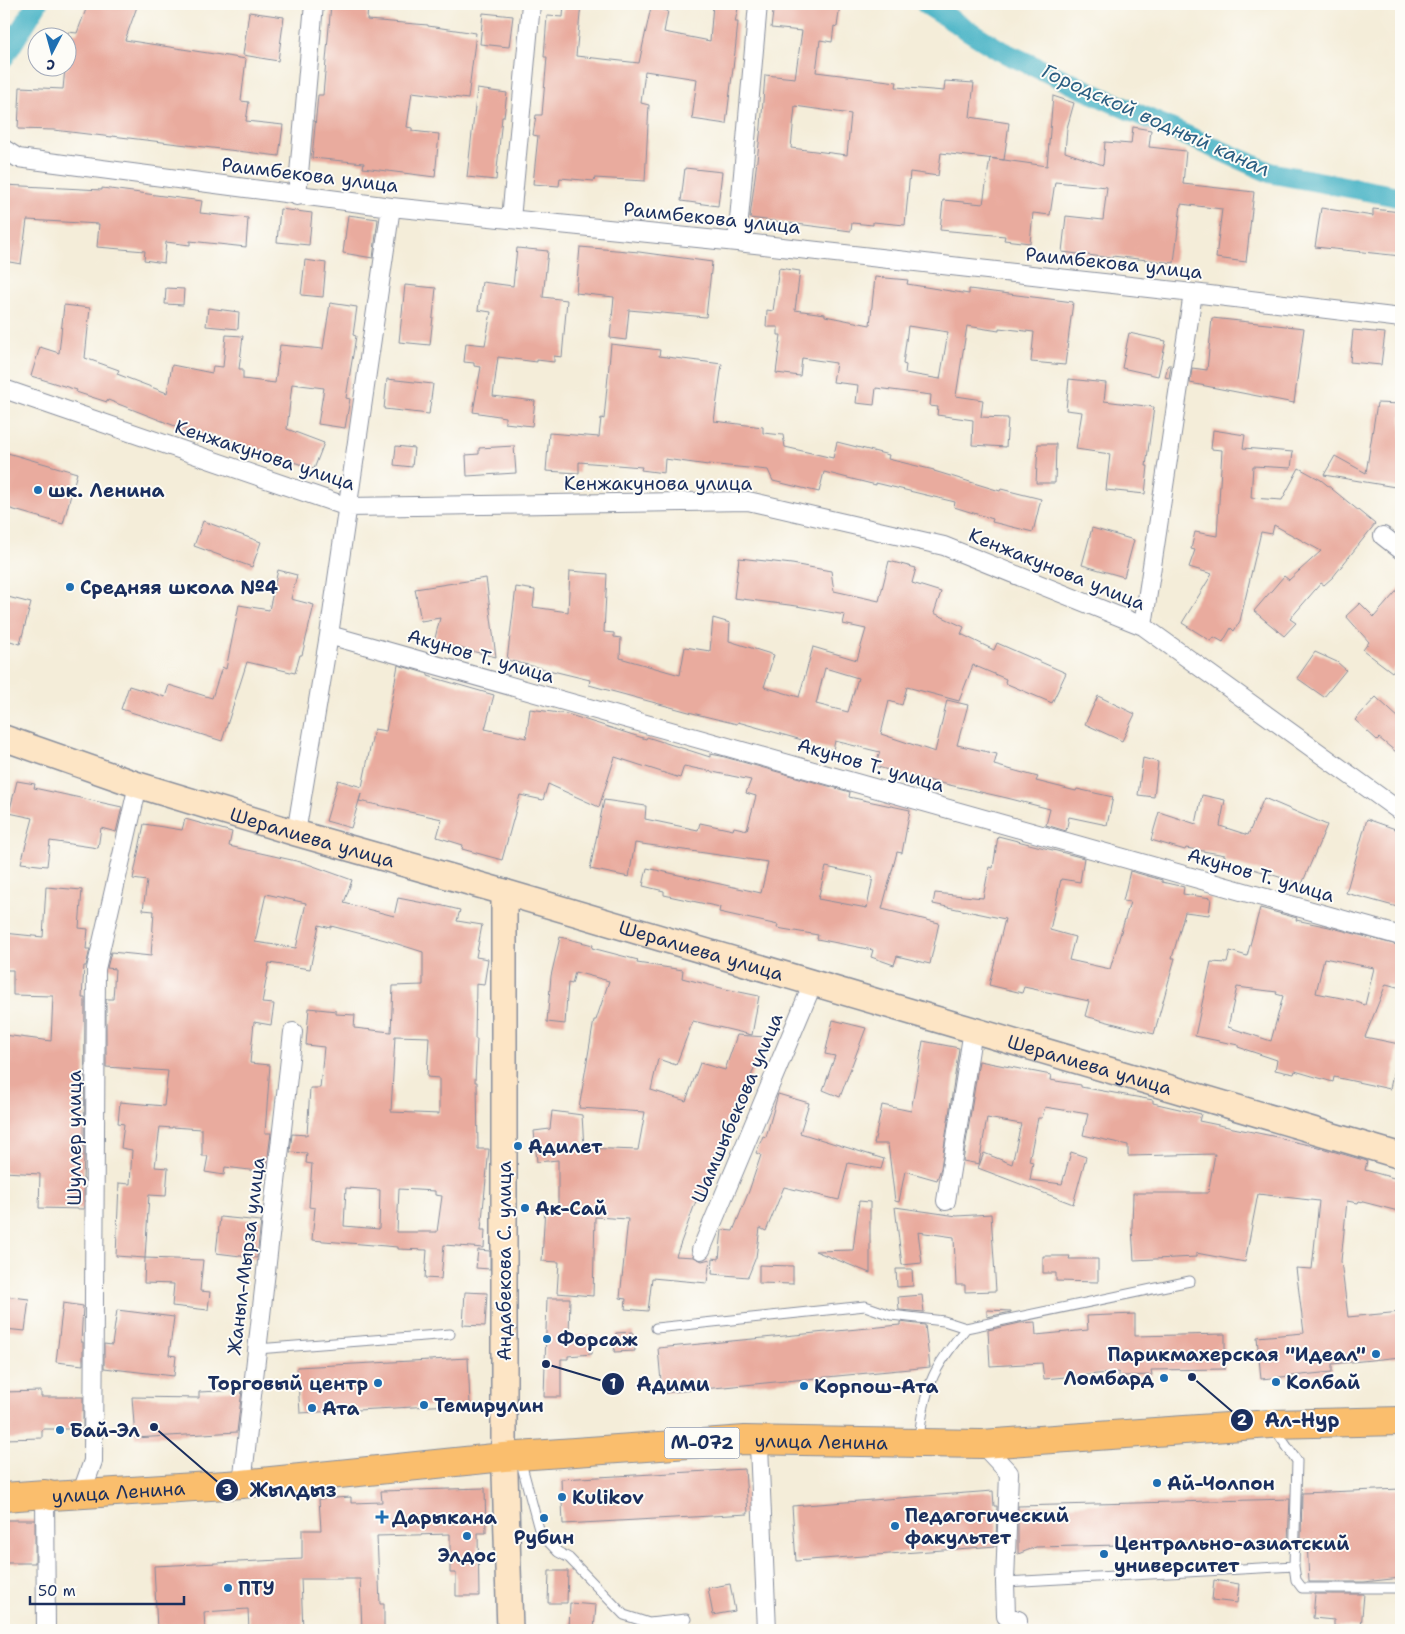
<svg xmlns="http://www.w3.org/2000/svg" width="1405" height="1634" viewBox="0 0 1405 1634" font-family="'Shantell Sans',sans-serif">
<rect width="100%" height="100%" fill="#fdfcf7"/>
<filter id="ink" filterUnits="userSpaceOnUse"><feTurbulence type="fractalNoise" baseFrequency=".02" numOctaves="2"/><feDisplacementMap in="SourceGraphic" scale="10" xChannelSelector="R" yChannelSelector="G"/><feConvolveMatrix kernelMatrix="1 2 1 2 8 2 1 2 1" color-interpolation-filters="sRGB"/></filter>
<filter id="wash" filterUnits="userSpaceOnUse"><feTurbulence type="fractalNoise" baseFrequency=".0096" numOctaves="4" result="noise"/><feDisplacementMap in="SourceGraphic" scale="20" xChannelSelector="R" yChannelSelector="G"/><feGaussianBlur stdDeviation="1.12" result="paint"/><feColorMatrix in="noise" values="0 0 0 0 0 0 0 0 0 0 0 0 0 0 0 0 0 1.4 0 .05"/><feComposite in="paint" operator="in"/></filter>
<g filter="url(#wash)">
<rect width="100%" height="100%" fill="#f4edd9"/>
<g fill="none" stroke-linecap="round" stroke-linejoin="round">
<path stroke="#49b4c6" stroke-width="21" d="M926 4 1001 51 1149 119 1271 173 1401 197
M4 57 37 4"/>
</g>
<g id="blocks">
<path fill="#e9ab9e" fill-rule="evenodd" d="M88 4H138L125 40 246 59 241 101 249 102 246 121 283 125 279 156 112 136V137L54 130 18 129 20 87 63 89 65 68H68V32L77 33Z
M331 4H368L367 20 428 25V26L476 33 468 99 412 92 407 127 412 128V131L439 134 435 177 363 168 364 163 312 158 318 95H323Z
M564 4H581L576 56 639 63 651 7 668 11 664 32 710 41 713 4H739L735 22H738L735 52 726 124 692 119 697 79 645 71 641 103 649 105 645 181 595 178 594 181 560 178 559 186 533 184 538 136 533 135 536 115H542L547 57H544L547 16 563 17Z
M774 4H840L837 27 834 26 832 42 820 40 816 72 897 82 896 87 944 91 945 81 974 83 970 117 1009 123 1004 160 941 153 938 176 910 172 905 225 873 222V225L852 223 851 231 750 218 761 127 765 75 795 78 802 31 771 28ZM795 106 851 114 847 155 791 148Z
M249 12 284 17 278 61 243 55Z
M483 13 513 16 509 47 480 44Z
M477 89 507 93 504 117H502L496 180 467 177Z
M1053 96 1074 103 1067 128 1065 152 1103 165 1105 142 1131 144 1133 127 1151 130 1149 147 1186 151 1183 184 1254 192 1246 262 1216 258 1222 209 1181 204 1174 263 1112 256V258L1062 252 1066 216 1103 220 1107 187 1055 182 1050 215 1033 213 1030 243 1004 240 1005 236 940 230 943 200 983 204 990 158 1047 166Z
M685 168 722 172 718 206 681 201Z
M4 185 102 190V188L202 201 200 213 248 218 246 247 190 241V245L166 242 164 263 144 260 145 251 97 247 99 224 27 220 21 264 4 261Z
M1321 208 1373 216V209L1401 212V256L1315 247Z
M280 209 312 213 309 245 277 242Z
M348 215 378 219 373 258 343 253Z
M580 247 639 252 712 262 706 317 629 310 626 340 610 338 614 297 576 293Z
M517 248 548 251 543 297 567 300 562 357 554 356V362L537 360V362L498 357 493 396 535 401 532 426 505 423V417L473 412 481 367 474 366V363L464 362 466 343 485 345 491 312 478 310 482 282 513 286Z
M305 260 326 263 323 297 301 295Z
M779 268 800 271 795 310 825 314V316L870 325 875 277 908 280 907 284 969 294V289L1073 302 1065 365 1031 362 1034 332 999 328V331L967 326 956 396 983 400 981 417 1008 418 1006 447 972 445 973 420 937 415 938 407 930 406 931 395 876 388 874 405 856 403 858 385 833 382 836 363 802 358 800 376 776 373 781 335H778V327H766L767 310 773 311ZM908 326 948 332 940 379 905 373 906 365 903 364Z
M405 285 436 288 430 345 399 342Z
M166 288 184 289 183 305 165 304Z
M330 303 357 307 353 335 356 336 346 398 350 399 345 428 318 424 324 388 292 384 287 429 324 443 314 469 208 433 206 438 108 400 107 402 76 392 77 390 31 376 40 347 59 353 64 305 90 308 85 358 119 370 117 374 167 393 172 365 212 373 213 366 223 367 226 335 243 336 239 369H243V379L275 383 280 345 323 349Z
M208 308 239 312 238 329 206 326Z
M1212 318 1304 328 1294 403 1190 383 1192 368 1207 370Z
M1353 330 1385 333 1381 365 1350 362Z
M1129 333 1166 341 1158 376 1122 368Z
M611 344 660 350 659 356 722 364 714 421 763 427V433L783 435 785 447 833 458 837 442 889 455 888 459 934 470V471L1000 491 1001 489 1041 499 1033 532 992 522 993 519 954 507 955 502 876 483V485L824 472 819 492 773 481 768 470 708 464V465L665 459 664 473 641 470 642 467 579 462V473L546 471 549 433 599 437 601 418 604 419Z
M1168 365H1171L1169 378 1165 377Z
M387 379 433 384 429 414 384 409Z
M1069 379 1106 383 1104 401 1154 407 1146 466H1148L1145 494 1106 490 1110 454 1076 449 1082 412 1066 410Z
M1377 403 1401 404V488L1324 475 1335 456 1366 473Z
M1213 430 1245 435 1243 448 1293 452 1291 468 1253 466 1251 498 1282 500 1299 468 1321 480 1375 524 1333 577 1324 585 1321 583 1290 619 1296 623 1284 636 1254 611 1284 576 1289 580 1321 551 1274 525 1272 534 1261 532 1240 621 1234 631 1231 628 1223 642 1214 637 1211 641 1182 623 1212 574 1189 567 1195 550 1191 549 1195 532 1217 536 1222 450 1211 449Z
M1038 444H1056L1055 483H1036Z
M396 446 414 448 412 467 394 465Z
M514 446 516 473 467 476 466 455 479 454V448Z
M4 452 77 473 63 524 4 507Z
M203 521 261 542 252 567 194 546Z
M1092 528 1134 540 1124 577 1082 565Z
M739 558 792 564 831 571 834 591 879 601 889 561 916 568 912 583 941 592 934 613 964 627 961 634 994 650 997 643 1066 673 1052 703 1005 683 1006 679 973 665 959 701 907 687 902 705 889 701 881 734 935 752 947 700 968 705 957 745 997 754 994 765 1038 777 1036 781 1076 791 1077 789 1113 797 1107 825 1069 817 1066 831 1046 825 1050 809 1007 798 914 777V778L875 766 880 752 835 741 833 750 801 742 802 740 738 722 737 724 700 715 589 685 590 680 507 660 516 587 535 590 533 607 568 612 570 571 607 574 604 632 614 633V637L621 638 620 658 680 675 685 647 710 651 713 618 730 623 729 641 774 655 764 687 799 697 813 647 857 660 866 629 843 624 845 615 797 606 734 598ZM825 668 858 678 848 712 816 704Z
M278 570 297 575 291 599 314 605 302 655H300L295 673 247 662 222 741 121 709 129 686 165 697 169 685 212 698 222 667 226 669 239 605 269 610Z
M486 578 496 657 434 642 440 618 421 621 415 589Z
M1401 586V660L1392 672 1363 650 1369 642 1346 616 1360 603 1374 617Z
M4 596 31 603 20 644 4 639Z
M1315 652 1337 662 1346 670 1324 697 1297 678Z
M398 665 428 674V676L494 695 485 729 526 738 530 709 567 714 646 739 647 737 710 757V754L721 756 850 792 849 797 910 810 902 853 897 852 882 909 939 923 930 964 897 956 894 965 871 957 873 950 817 939 818 935 777 928 778 925 719 912 720 907 664 895V891L643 886 647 868 761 893 768 862 635 843 629 877 590 869 604 800 646 806 645 819 698 830 700 823 733 830 734 827 747 830 756 796 746 793 751 780 684 766 680 778 615 757 599 807 548 784 543 800 520 795 502 860 462 849 463 845 437 837 442 819 359 801 361 794 351 828 326 821 338 780 362 787 374 729 386 731ZM826 867 873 877 867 908 818 899Z
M1098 696 1135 714 1122 741 1085 724Z
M1376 697 1401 720V756L1379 738 1377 740 1355 720Z
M1143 758 1158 762 1154 797 1138 795Z
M17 781 35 784 34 788 122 807 116 832 101 828 98 848 50 841 47 866 21 863 33 818 9 813Z
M1202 795 1225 800 1220 826 1248 835 1264 798 1327 825 1302 884 1224 860 1225 855 1186 848 1185 850 1151 840 1159 812 1196 824Z
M185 819 232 832 229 846 305 863 352 880 344 903 394 916 398 898 439 906V905L460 910 457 921 482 925 476 957 488 959 484 985 476 984 475 1039H477L475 1082H477L478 1149H489L481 1230H485L484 1248 444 1245 441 1279 425 1278 427 1250 398 1249V1247L312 1240 315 1208 309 1207 312 1164 306 1163 307 1153 290 1152 292 1134 307 1135 310 1088H320L324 1047 306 1045 309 1008 336 1011V1014L355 1015 354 1028 391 1032 393 986 423 985V952L385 940 331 926V928L319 925 310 969 269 963 262 1003 274 1004 271 1025 254 1022 250 1063 270 1065 265 1133H271L266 1172 225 1167 224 1175 205 1172 208 1156H202V1129L172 1127V1128L160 1127 155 1167 168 1168 166 1196 149 1195 145 1258 203 1260 200 1291 210 1292 208 1310 172 1306 174 1284 144 1283 145 1258 116 1256 119 1183 130 1184 132 1150 121 1148 124 1124 118 1123 120 1102 164 1106 168 1071 106 1067V999H113L115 969 107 968 111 952 151 956 154 911 143 910 147 881 133 879 144 824 182 830ZM266 894 306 903 296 948 255 942ZM395 1036 429 1037 427 1077 439 1078V1114L391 1112ZM346 1188 380 1190 379 1229 344 1226ZM399 1189 435 1191V1195L442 1196 437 1232H397Z
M1367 819 1401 831V908L1346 893Z
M998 836 1084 858 1080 882 1061 879 1050 930 1075 937 1069 960 1110 969 1130 902 1123 901 1130 871 1162 880V882L1184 887 1183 894 1211 898 1209 915 1185 912 1172 958H1175L1154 1034 1085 1016 1089 1001 1024 987 1022 993 989 985 1005 919 933 904 935 893 983 898 989 867 993 868Z
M46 887 82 890 79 928 88 929 86 949H90L86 966H84L82 998H85L84 1156 83 1179H84V1209L39 1208 40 1174 4 1172V1035L51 1041 53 996 13 995V970H4V933L43 937Z
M1260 908 1297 918 1296 920 1329 927 1401 946V988L1386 984 1365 1037 1399 1044 1390 1089 1334 1077 1333 1082 1295 1071 1294 1074 1275 1070 1277 1060 1238 1047V1045L1195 1036 1211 962 1227 963 1230 951 1247 956ZM1324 958 1374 968 1365 1005 1351 1000 1316 993ZM1237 987 1277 992 1276 994 1283 996 1271 1041 1228 1027Z
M560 937 593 945 592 948 638 960 637 963 683 970 682 978 725 989 759 996 752 1035 693 1021 676 1065 658 1059 651 1090 686 1101 700 1063 725 1070 737 1035 765 1037 737 1116 700 1203 696 1201 676 1256 694 1257 702 1261 710 1259 707 1283 652 1278 648 1311 625 1309 626 1299 620 1298 628 1219 595 1217 593 1296 557 1293 559 1262 542 1261 545 1206 558 1207V1160L537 1162 534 1131 550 1129 552 1111 582 1115 584 1148 638 1150 645 1112 579 1108 594 1020H596L609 981 575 972 572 984 568 983 565 1024 547 1022 551 976Z
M833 1020 866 1028 840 1097 823 1090 835 1056 825 1054Z
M923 1041 959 1048 941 1168 937 1180 905 1171 899 1202 895 1201 888 1144H874L882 1105 911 1111Z
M979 1061 1051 1075 1050 1080 1081 1085V1087L1153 1100V1103L1201 1114 1199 1121 1282 1138V1139L1318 1147 1367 1161 1365 1170 1401 1180V1198L1398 1211 1359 1201 1358 1203 1347 1201 1341 1261 1348 1317 1401 1312V1357L1332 1364V1372L1261 1379 1257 1337 1304 1333 1296 1268 1312 1269 1319 1201 1258 1194 1245 1262 1196 1253V1257L1134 1260 1132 1228 1133 1193H1208L1215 1154 1128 1156V1145L1083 1135 1088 1114 1045 1107 1042 1118H1038L1029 1161 1033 1162 1030 1180 1062 1184 1071 1152 1086 1157 1073 1204 978 1168 984 1153 1012 1164 1021 1124 987 1118 979 1164 963 1161Z
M778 1094 809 1103 800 1133 884 1159 881 1169 848 1163 839 1200 784 1187 766 1231 760 1228 756 1257 748 1277 712 1274 713 1258 719 1259 722 1230 733 1231 749 1191 761 1155 756 1153 763 1136 766 1137Z
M859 1201 870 1202V1273L815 1251 853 1250Z
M895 1207 957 1216 991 1214 996 1291 965 1292V1285H956L954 1237 918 1232 922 1263 902 1265Z
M220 1217 261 1221 257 1258 216 1253Z
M478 1250 490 1251V1269L476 1268Z
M1043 1256H1070L1069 1259H1098V1282L1056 1281V1273H1043Z
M759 1265 793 1266V1284L759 1283Z
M896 1269H912L913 1286 897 1287Z
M465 1292 487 1293 485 1326 463 1325Z
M922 1295 924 1312 899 1310 898 1297Z
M4 1296 29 1299 25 1331 4 1329Z
M547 1298H570L569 1336 592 1335V1354L568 1356V1359H561V1397H544Z
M63 1303 83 1306 81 1342H83V1365L56 1362Z
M117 1310 174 1317 169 1355 176 1356 174 1376 104 1368V1344L112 1345Z
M987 1310 1011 1311V1312L987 1317Z
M1135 1314V1336L1225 1334V1369L1151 1370 1152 1375 1119 1376V1372L1044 1379 1042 1363 990 1366 988 1330 1020 1323 1035 1322 1036 1335 1088 1330 1087 1316Z
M900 1322 925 1325 930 1367 662 1393 658 1348 900 1325Z
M633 1332 635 1351 614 1352 616 1333Z
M468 1358 470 1404 300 1413 297 1367Z
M242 1390 237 1432 135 1438 132 1397 199 1398V1392Z
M41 1391V1397H83V1429H42V1438L4 1439V1392Z
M745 1469 748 1514 563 1524 561 1479Z
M485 1488 486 1533H478L479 1596H456V1573H450V1534L377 1536 380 1604H384V1630H362L360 1579H301L303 1630H249L248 1609 204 1612 205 1630H157L154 1566 302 1559V1530H321L319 1499 351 1497V1503L382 1502 381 1491Z
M1401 1489V1578L1364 1582H1309L1307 1540H1301L1302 1493Z
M993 1491 994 1506H997L996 1546 796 1561 792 1506Z
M1290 1499 1288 1541 1036 1547 1018 1554V1506Z
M4 1520H35V1563H4Z
M549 1571H568L567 1603H548Z
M1214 1580 1239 1584 1237 1603 1212 1600Z
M730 1584 735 1611 713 1615 708 1588Z
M1315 1594H1364L1361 1628 1334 1626V1620L1313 1618Z
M570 1603 596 1605 594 1630H569Z"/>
</g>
</g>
<g filter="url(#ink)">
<use href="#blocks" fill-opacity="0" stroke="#888e9c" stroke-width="1"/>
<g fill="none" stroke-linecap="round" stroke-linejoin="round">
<defs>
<path id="lane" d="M656 1328 865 1306 891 1315 944 1321 966 1328
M257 1349 450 1334
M1274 1428 1297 1461 1294 1566 1296 1580 1302 1588H1401
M919 1440C921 1417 925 1390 937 1369 945 1354 956 1341 966 1328L1190 1281
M523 1458V1470L540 1533 558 1552 569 1558 624 1615 649 1623 686 1619
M1005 1582 1294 1566"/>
<path id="street" d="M4 149 18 158 391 207 737 242 1193 293 1401 318
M297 196 314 4
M511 219 531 4
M737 242 758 4
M4 389 348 507 748 501 944 546 1143 626 1401 812
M1383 536 1401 550
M1143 626 1193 293
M329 635 1401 936
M296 833 329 635 391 207
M946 1201 973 1030
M701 1250 813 983
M745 1440 759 1446 767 1630
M982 1444 1009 1473 1005 1582 1006 1616 1018 1620V1630
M242 1484 293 1032
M45 1494 46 1630
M81 1494 93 1461 96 969 138 785"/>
<g id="secondary">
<path id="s1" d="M4 738 138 785 296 833 504 892 1401 1156"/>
<path d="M504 892V1443L510 1630"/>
</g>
<g id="primary">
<path id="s2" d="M4 1497 45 1494 52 1496 242 1484 504 1457 745 1440 982 1444 1271 1424 1401 1421"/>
</g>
</defs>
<use href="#lane" stroke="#888e9c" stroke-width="11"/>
<use href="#street" stroke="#888e9c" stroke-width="20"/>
<use href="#secondary" stroke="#888e9c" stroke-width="28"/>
<use href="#primary" stroke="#888e9c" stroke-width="30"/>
<use href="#lane" stroke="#fff" stroke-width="9"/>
<use href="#street" stroke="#fff" stroke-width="18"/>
<use href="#secondary" stroke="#fde5c5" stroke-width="25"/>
<use href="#primary" stroke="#fabe6d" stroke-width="28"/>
</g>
</g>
<g fill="#1f6fb2" stroke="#fdfcf7" stroke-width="2">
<circle cx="38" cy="490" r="5"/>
<circle cx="70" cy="587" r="5"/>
<circle cx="518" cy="1146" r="5"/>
<circle cx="525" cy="1208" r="5"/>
<circle cx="547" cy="1339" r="5"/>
<circle cx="1376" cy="1354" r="5"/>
<circle cx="1164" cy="1378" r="5"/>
<circle cx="1276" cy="1382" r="5"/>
<circle cx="378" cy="1383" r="5"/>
<circle cx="804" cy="1386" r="5"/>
<circle cx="424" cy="1405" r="5"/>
<circle cx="312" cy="1408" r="5"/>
<circle cx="60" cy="1430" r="5"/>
<circle cx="1157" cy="1483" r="5"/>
<circle cx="562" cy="1497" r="5"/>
<path d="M379.5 1509.5h5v5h5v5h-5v5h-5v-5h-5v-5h5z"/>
<circle cx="544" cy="1518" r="5"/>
<circle cx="895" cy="1526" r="5"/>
<circle cx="467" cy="1536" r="5"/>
<circle cx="1104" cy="1554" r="5"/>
<circle cx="228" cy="1588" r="5"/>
</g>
<g text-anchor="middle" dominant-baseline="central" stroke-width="4" stroke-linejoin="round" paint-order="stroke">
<rect fill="#fdfcf7" stroke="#5f6c8c" stroke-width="1" x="664.5" y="1427.5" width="75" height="31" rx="4"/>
<g font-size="18" font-weight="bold" fill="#1b2f5e">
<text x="702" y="1443">М-072</text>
</g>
<g font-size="19" fill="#1b2f5e" stroke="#fdfcf7">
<text transform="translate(310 175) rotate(7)">Раимбекова улица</text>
<text transform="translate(712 218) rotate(6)">Раимбекова улица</text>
<text transform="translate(1114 263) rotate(6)">Раимбекова улица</text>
<text transform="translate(265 455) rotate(18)">Кенжакунова улица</text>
<text x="658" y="483">Кенжакунова улица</text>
<text transform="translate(1057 569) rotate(22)">Кенжакунова улица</text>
<text transform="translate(481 656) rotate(16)">Акунов Т. улица</text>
<text transform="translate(871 765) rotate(16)">Акунов Т. улица</text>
<text stroke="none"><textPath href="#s1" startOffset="324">Шералиева улица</textPath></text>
<text transform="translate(1261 875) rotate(16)">Акунов Т. улица</text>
<text stroke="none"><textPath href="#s1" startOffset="729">Шералиева улица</textPath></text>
<text stroke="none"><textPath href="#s1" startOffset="1134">Шералиева улица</textPath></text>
<text transform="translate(737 1108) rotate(-67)">Шамшыбекова улица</text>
<text transform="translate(74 1138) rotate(-90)">Шуллер улица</text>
<text transform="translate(246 1256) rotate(-83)">Жаныл-Мырза улица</text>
<text transform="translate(504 1261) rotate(-90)">Андабекова С. улица</text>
<text stroke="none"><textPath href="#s2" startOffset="820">улица Ленина</textPath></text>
<text stroke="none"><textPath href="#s2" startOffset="115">улица Ленина</textPath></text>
</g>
<g font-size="19" font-weight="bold" fill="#1b2f5e" stroke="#fdfcf7" text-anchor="start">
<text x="48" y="490">шк. Ленина</text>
<text x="80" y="587">Средняя школа №4</text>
<text x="528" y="1146">Адилет</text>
<text x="535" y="1208">Ак-Сай</text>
<text x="557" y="1339">Форсаж</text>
<text x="1366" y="1354" text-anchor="end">Парикмахерская "Идеал"</text>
<text x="1154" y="1378" text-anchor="end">Ломбард</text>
<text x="1286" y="1382">Колбай</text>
<text x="368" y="1383" text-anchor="end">Торговый центр</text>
<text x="814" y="1386">Корпош-Ата</text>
<text x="434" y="1405">Темирулин</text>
<text x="322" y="1408">Ата</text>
<text x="70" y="1430">Бай-Эл</text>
<text x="1167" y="1483">Ай-Чолпон</text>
<text x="572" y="1497">Kulikov</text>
<text x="905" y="1515">Педагогический<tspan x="905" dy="22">факультет</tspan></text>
<text x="392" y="1517">Дарыкана</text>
<text x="544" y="1537" text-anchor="middle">Рубин</text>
<text x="1114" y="1543">Центрально-азиатский<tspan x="1114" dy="22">университет</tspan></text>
<text x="467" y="1555" text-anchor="middle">Элдос</text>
<text x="238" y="1588">ПТУ</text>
</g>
<g font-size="20" font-style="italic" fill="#2b5e82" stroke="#fdfcf7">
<text transform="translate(1156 120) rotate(24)">Городской водный канал</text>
</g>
</g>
<path fill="none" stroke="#1b2f5e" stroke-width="2" d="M546 1364L613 1384M1192 1377L1242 1420M154 1427L227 1490"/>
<g fill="#1b2f5e" stroke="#fdfcf7" stroke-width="2">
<circle cx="546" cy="1364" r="5"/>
<circle cx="1192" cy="1377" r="5"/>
<circle cx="154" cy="1427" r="5"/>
<circle cx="613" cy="1384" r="12"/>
<circle cx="1242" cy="1420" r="12"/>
<circle cx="227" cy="1490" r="12"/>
</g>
<g font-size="15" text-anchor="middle" font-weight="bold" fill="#fff">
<text x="613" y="1389">1</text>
<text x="1242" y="1425">2</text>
<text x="227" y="1495">3</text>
</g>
<g font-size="20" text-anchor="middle" font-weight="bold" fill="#1b2f5e" stroke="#fdfcf7" stroke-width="4" stroke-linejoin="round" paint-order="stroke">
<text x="673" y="1391">Адими</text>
<text x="1302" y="1427">Ал-Нур</text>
<text x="293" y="1497">Жылдыз</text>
</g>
<rect width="1405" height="1634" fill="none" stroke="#fdfcf7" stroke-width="20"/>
<g transform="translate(52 52) rotate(186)"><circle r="24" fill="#fdfcf7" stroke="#a3aaba"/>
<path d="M0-4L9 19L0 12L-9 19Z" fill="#1f6fb2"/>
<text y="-8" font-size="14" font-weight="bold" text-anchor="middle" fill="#1b2f5e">С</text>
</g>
<path d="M30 1596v8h154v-8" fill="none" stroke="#1b2f5e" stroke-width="2.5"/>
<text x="38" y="1596" font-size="15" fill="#1b2f5e" stroke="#fdfcf7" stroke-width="4" paint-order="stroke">50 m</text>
</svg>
